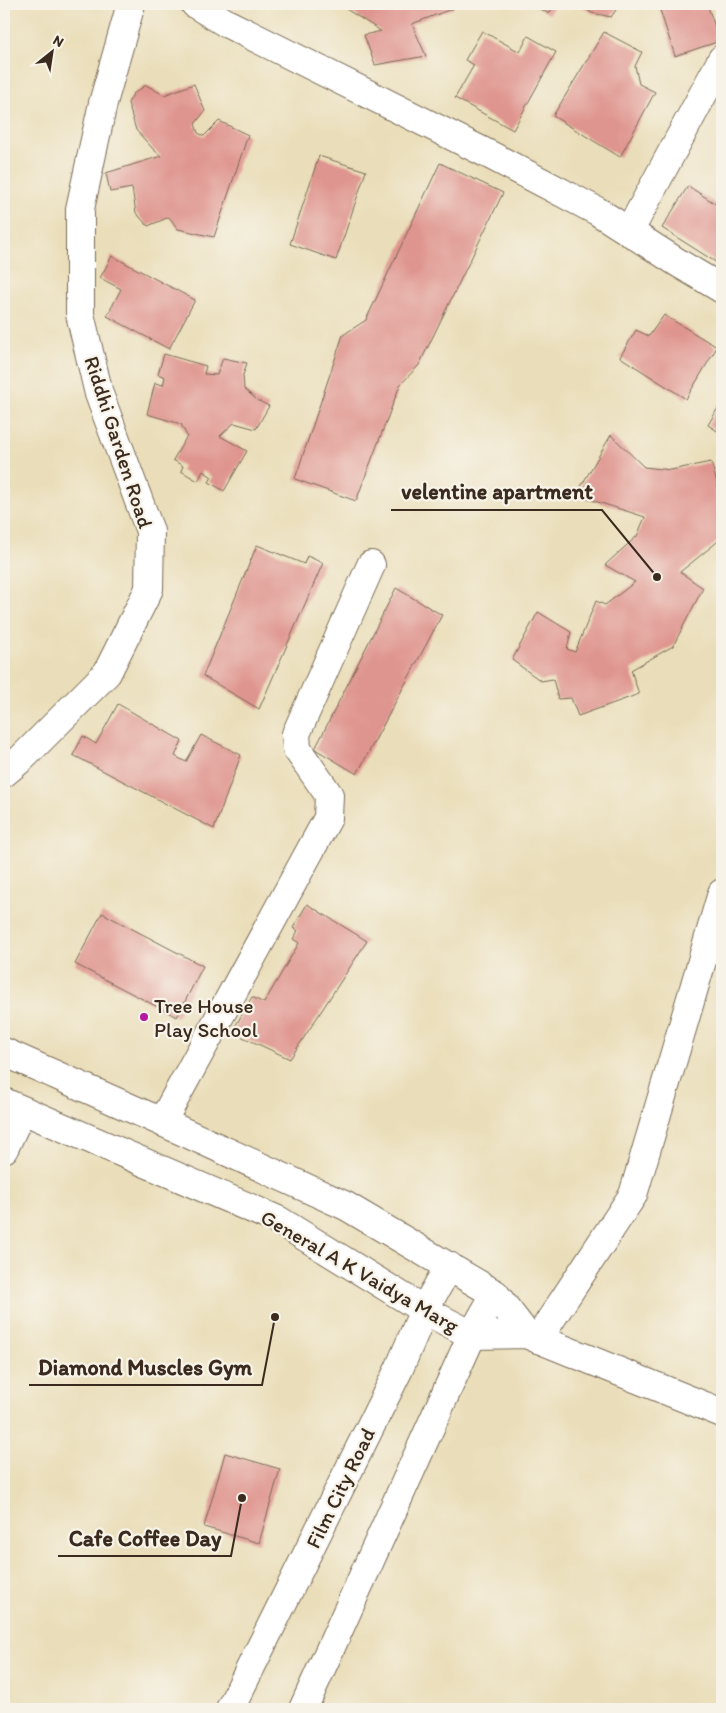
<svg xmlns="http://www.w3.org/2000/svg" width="726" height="1713" viewBox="0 0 726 1713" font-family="Itim,sans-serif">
<rect width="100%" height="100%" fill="#f7f3e8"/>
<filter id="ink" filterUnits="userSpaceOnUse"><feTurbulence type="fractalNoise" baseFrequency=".02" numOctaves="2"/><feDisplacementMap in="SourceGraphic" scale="10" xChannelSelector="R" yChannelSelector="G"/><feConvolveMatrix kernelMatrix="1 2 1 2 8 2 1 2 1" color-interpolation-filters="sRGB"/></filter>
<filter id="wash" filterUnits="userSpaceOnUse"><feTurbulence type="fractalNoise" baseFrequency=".0096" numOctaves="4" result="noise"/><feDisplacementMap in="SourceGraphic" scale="20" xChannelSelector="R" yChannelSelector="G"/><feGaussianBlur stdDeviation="1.12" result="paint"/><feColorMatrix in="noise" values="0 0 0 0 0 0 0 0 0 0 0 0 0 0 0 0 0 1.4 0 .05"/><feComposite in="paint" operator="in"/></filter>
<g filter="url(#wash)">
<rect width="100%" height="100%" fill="#eadeba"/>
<g id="blocks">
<path fill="#df958f" d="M338 4H453L454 8 412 24 426 56 375 65 364 35 381 31Z
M532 4H555L549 14Z
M578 4H620L611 17 592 13Z
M658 4H707L720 41 675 56Z
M482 31 520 52 528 36 556 52 513 130 455 98 474 65 465 60Z
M604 32 642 52 635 66 639 84 655 92 620 157 553 116Z
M194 84 205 111 195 124 198 133 204 136 219 121 248 135 214 237 178 229 169 217 148 226 136 213 132 188 110 192 106 173 161 156 153 149 136 130 128 103 133 94 146 85 164 95Z
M319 156 366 171 336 260 290 244Z
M440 163 503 193 419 365 400 385 356 501 295 479 343 335 366 320Z
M688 186 722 208V266L662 228Z
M112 256 195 300 169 349 107 316 121 289 100 278Z
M664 315 717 347 686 399 620 357 636 330 649 336Z
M164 354 206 366 204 374 217 375 223 358 247 363 243 375 244 389 257 400 269 406 256 429 234 423 220 436 247 451 224 491 209 482 212 477 203 471 198 481 181 471 183 466 173 460 187 436 181 424 147 414 155 383 163 385 165 377 158 374Z
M722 401V434L708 425Z
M611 435 644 467 671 470 711 462 722 500V538L680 572 703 588 673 646 631 670 639 694 578 716 571 698 558 699 553 679 541 681 512 660 538 612 571 632 567 649 575 652 596 601 605 605 635 582 605 565 637 536 645 517 576 495Z
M257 545 304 564 307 556 323 563 259 709 203 676Z
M396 588 442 615 357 774 315 749Z
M118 704 182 741 175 756 186 762 201 735 241 755 214 829 73 755 83 736 96 744Z
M307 904 367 941 290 1059 232 1032 252 997 264 1003 299 943 293 939 298 931 293 928Z
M102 913 203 966 177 1017 75 964Z
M225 1453 280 1469 259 1543 204 1527Z"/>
</g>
</g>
<g filter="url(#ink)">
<use href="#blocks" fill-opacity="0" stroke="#786955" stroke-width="1"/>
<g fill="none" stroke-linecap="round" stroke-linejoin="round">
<defs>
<path id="minor" d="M195 4 226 23 490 155 597 211 680 264 722 289
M629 232 722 59
M4 773 22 758 107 673 149 589 150 531 99 394 80 314V209L103 103 131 4
M162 1122 328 818 329 795 297 749 296 734 371 565
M4 1149 22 1110
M538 1339 633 1195 722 893
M230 1709 399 1369 424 1310 449 1266
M303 1709 472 1335 495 1294"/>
<path id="major" d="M4 1052 162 1122 346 1206 495 1294 526 1334
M4 1102 278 1220 424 1310 472 1335 526 1334 722 1413"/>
</defs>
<use href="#minor" stroke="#786955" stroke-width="30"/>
<use href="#major" stroke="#786955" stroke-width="30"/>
<use href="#minor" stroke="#fff" stroke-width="28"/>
<use href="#major" stroke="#fff" stroke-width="28"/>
</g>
</g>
<circle fill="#b5179e" stroke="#f7f3e8" stroke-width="2" cx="144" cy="1017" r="5"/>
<g text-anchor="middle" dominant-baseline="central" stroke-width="4.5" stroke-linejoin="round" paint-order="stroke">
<g font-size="21" fill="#3b2a1e" stroke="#f7f3e8">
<text transform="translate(119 442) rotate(72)">Riddhi Garden Road</text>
<text transform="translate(360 1271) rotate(30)">General A K Vaidya Marg</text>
<text transform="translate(340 1488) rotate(-64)">Film City Road</text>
</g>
<g font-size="21" fill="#3b2a1e" stroke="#f7f3e8" text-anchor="start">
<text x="154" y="1005">Tree House<tspan x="154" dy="24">Play School</tspan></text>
</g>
</g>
<path fill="none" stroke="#3b2a1e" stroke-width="2" d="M657 577L602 510H391M275 1317L262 1385H29M242 1498L231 1556H58"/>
<g fill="#3b2a1e" stroke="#f7f3e8" stroke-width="2">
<circle cx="657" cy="577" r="5"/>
<circle cx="275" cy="1317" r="5"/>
<circle cx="242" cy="1498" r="5"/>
</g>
<g font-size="22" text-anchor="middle" font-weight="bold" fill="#3b2a1e" stroke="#f7f3e8" stroke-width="4.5" stroke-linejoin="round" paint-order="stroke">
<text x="497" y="499">velentine apartment</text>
<text x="145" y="1375">Diamond Muscles Gym</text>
<text x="145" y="1546">Cafe Coffee Day</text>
</g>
<rect width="726" height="1713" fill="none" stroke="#f7f3e8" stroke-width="20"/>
<g transform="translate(52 52) rotate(30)" stroke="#f7f3e8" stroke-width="4" paint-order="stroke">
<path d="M0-4L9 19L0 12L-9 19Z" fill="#3b2a1e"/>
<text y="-8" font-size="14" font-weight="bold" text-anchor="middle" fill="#3b2a1e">N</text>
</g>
</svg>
